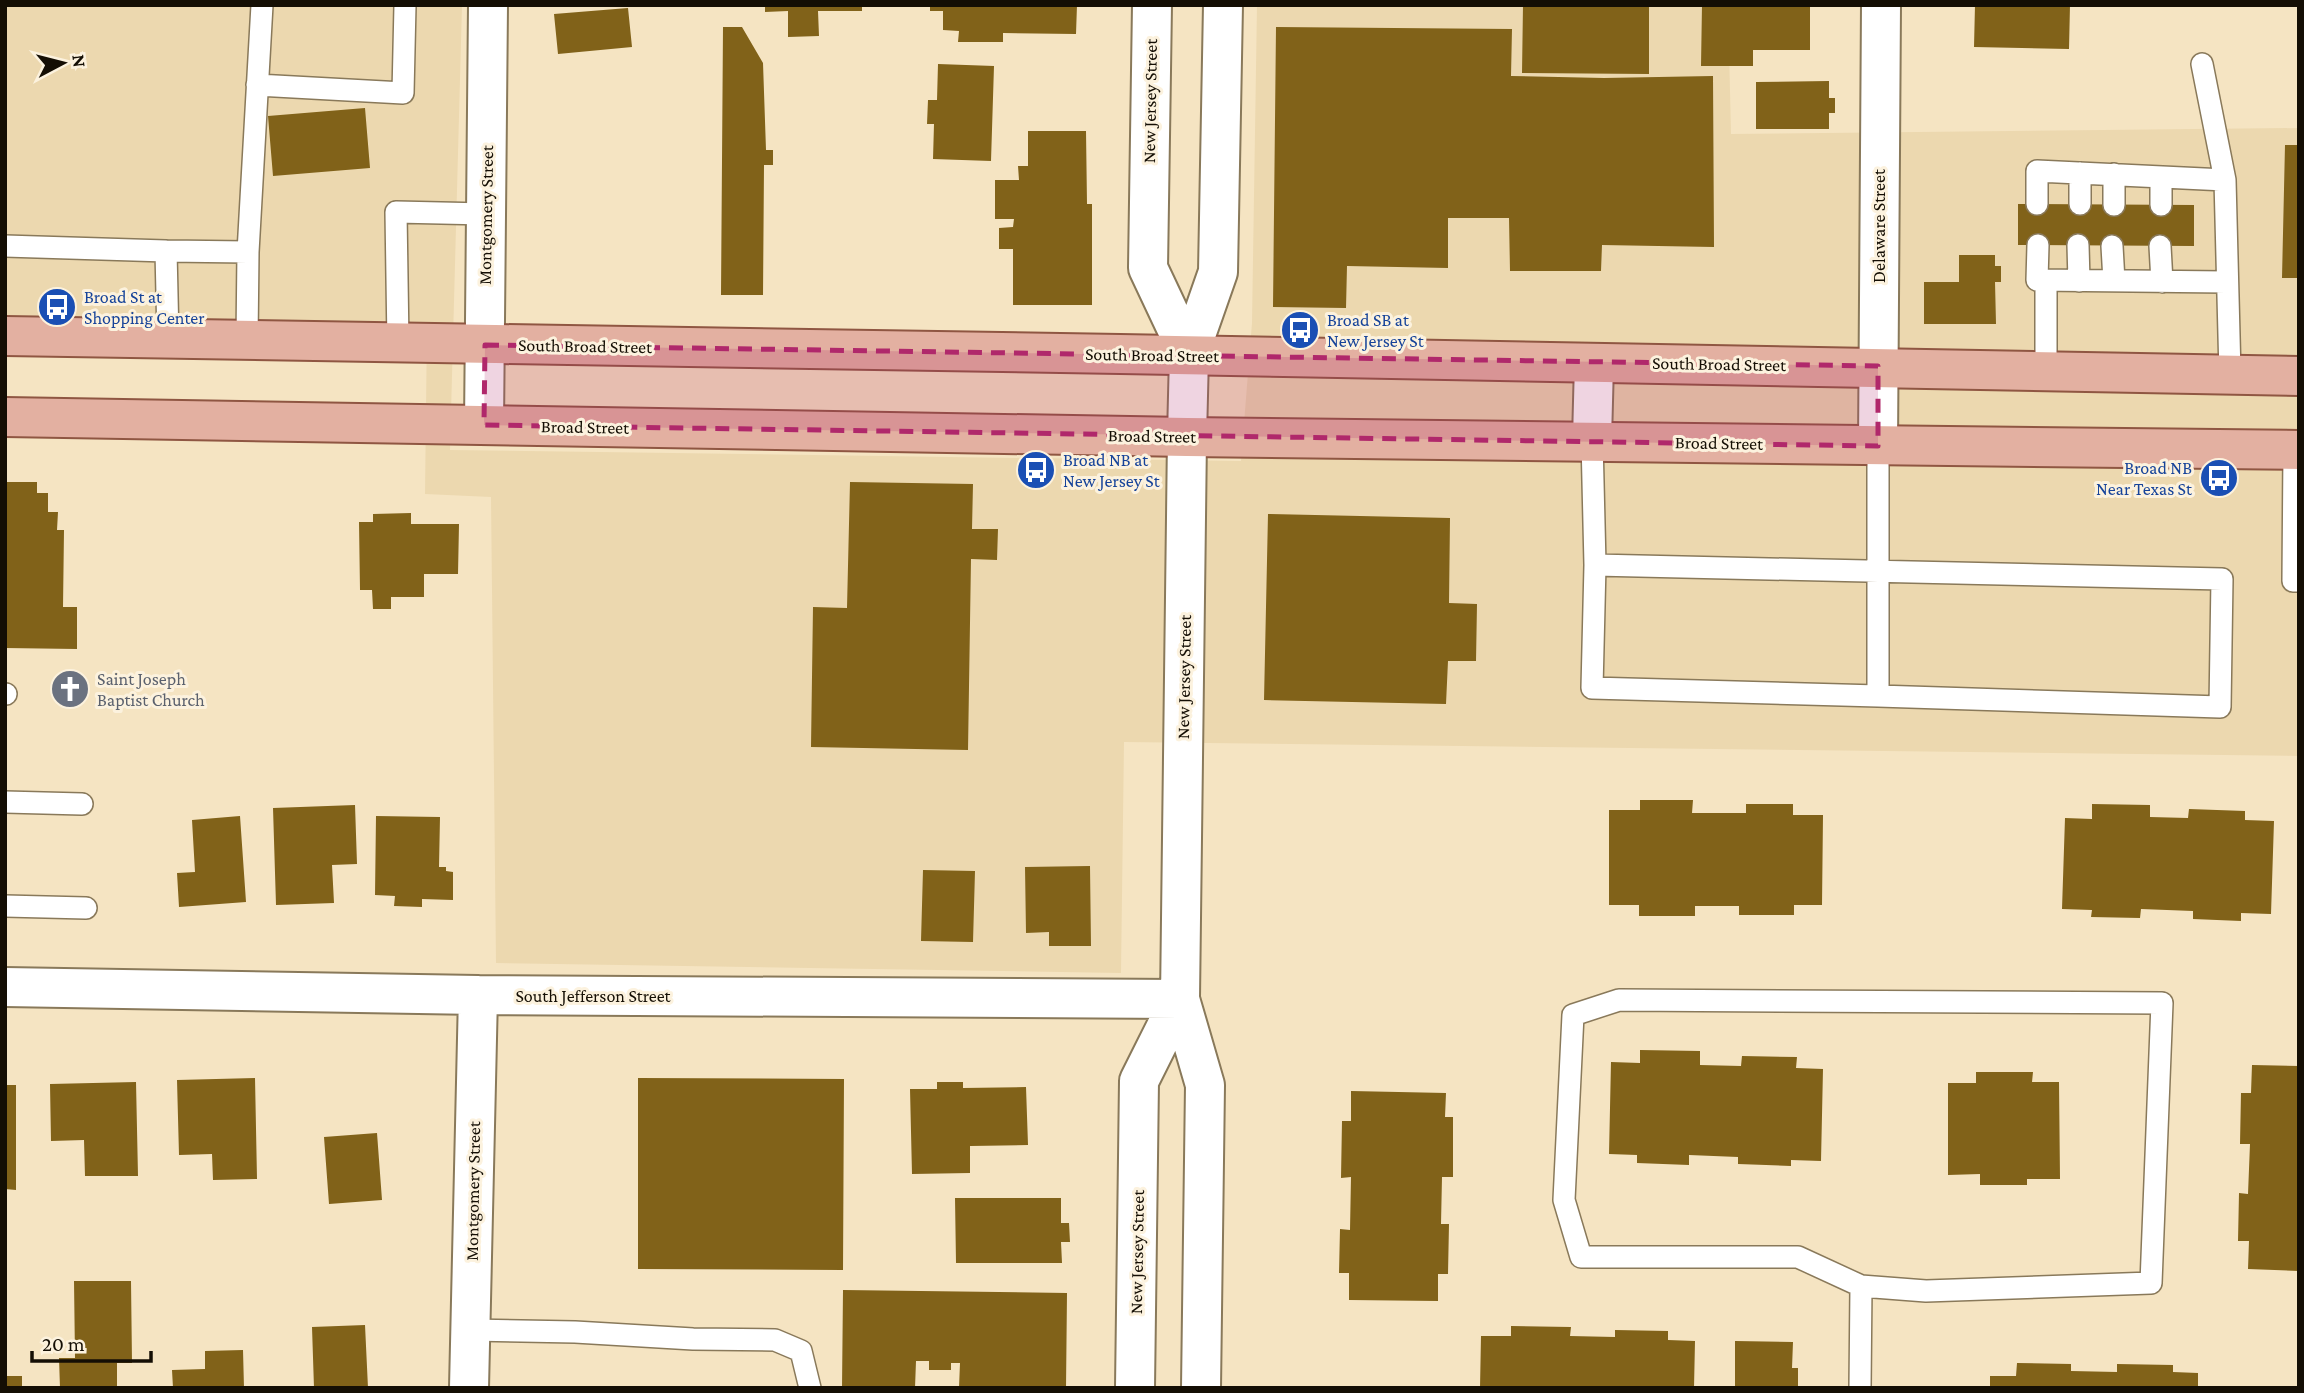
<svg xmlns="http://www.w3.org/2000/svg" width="2304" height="1393" viewBox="0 0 2304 1393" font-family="'Crimson Pro',serif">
<rect width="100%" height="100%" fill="#f5e4c2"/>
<path fill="#ecd8af" d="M5 5H462L450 450 1241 461 1252 323 1257 5H1728L1731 134 2299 128V756L1124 742 1121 973 496 963 491 497 425 494 427 325 5 321Z"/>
<path fill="#816219" d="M765 5H862V11H818L819 36 788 37V11L765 12Z
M930 5H1077L1076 34 1003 33V42H958L959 31 943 30V11H930Z
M1523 5H1649V74L1522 73Z
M1702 5H1810V50H1753V66H1701Z
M1975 5H2070L2069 49 1974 47Z
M628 8 632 47 558 54 554 14Z
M723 27H742L763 63 766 150H773V165H764L763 295H721Z
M1276 27 1512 29 1511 76 1604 78 1713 76 1714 247 1602 245 1601 271H1510L1509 218H1448V268L1347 266 1346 308 1273 307Z
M938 64 994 66 991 161 933 159 934 124H927L928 100H937Z
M1829 81V98H1835V113H1829V129H1756V82Z
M365 108 370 168 273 176 268 116Z
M1028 131H1086L1087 204H1092V305H1013V249H999V228L1013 227 1014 219H995V180H1019L1018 166H1028Z
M2285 145H2299V278H2282Z
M2018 204 2194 205V246L2018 245Z
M1959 255H1995V266H2001V282H1995L1996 324H1924V282H1959Z
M5 482H37V493H48V512H58L57 530H64L63 607H77V649L5 648Z
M850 482 973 484 972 529H998L997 560 971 559 968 750 811 747 813 607 847 608Z
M411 513V524H459L458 574H424V597H391V609H373L372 590H360L359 522H373V514Z
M1268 514 1450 518 1449 603 1477 604 1476 661H1448L1446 704 1264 700Z
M1640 800H1693L1692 813H1746V804H1793V815H1823L1822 905H1794V915H1739V906H1695V916H1639V905H1609V810H1640Z
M2092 804 2150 805V817L2188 818 2189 809 2245 811V820L2274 821 2271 914 2241 913V921L2193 919V911L2141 909 2140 918 2091 917 2092 910 2062 909 2065 818 2092 819Z
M355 805 357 864 332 865 334 903 276 905 273 808Z
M240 816 246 902 179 907 177 873 195 872 192 820Z
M376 816 440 817 439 867H446V871L453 872V900L422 899V907L394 906 395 896 375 895Z
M1090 866 1091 946H1049V932L1026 933 1025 867Z
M923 870 975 871 973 942 921 941Z
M1640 1050 1700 1051V1065L1741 1066 1742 1056 1797 1057 1796 1068 1823 1069 1821 1161 1791 1160V1166L1738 1164V1157L1689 1155V1165L1637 1163V1155L1609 1154 1611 1062 1640 1063Z
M2252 1065 2299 1066V1271L2248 1269 2249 1241H2238L2239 1193 2248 1194 2250 1144H2240L2241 1093H2251Z
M1976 1072H2033L2032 1082H2059L2060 1179H2027V1185H1980V1174L1948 1175V1083H1976Z
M255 1078 257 1179 213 1180 212 1154 179 1155 177 1080Z
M638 1078 844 1079 843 1270 638 1269Z
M136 1082 138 1176H85L84 1140 51 1141 50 1084Z
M937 1082H963V1088L1026 1087 1028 1145 970 1146V1173L912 1174 910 1089H937Z
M5 1085H16V1190L5 1189Z
M1351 1091 1446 1093 1445 1117H1453V1177H1442L1441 1224H1449L1448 1274H1438V1301L1349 1300V1273H1339L1340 1229 1350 1230 1351 1177 1341 1178 1342 1121H1351Z
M377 1133 382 1200 329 1204 324 1137Z
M955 1198H1061V1223H1069L1070 1242H1061L1062 1263H956Z
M74 1281H131L132 1363H117V1388H60L59 1358H75Z
M843 1290 1067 1293 1066 1388H959L960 1363H951V1370H929V1361H916L915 1388H842Z
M365 1325 368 1388H314L312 1327Z
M1511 1326 1571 1327 1570 1336 1615 1337V1330L1668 1331V1340L1695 1341 1694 1388H1480L1481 1336H1511Z
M1735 1341 1793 1342 1792 1368H1798V1388H1735Z
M243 1350 244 1388H173L172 1370 205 1369V1351Z
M2017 1363 2071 1364V1371L2117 1372V1364L2173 1365V1372L2198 1373V1388H1990V1376H2016Z
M5 1376H22V1388H5Z"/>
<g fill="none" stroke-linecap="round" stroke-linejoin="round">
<defs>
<path id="lane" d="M2202 64 2225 180 2230 374
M257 85 403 93 405 5
M2161 177V205
M2037 204V171L2225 180
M2080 204V173
M2114 205V174
M2038 245 2037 280 2226 282
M2078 245 2079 281
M5 246 166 251
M2112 246 2114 281
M2160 246 2162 282
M248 252 262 5
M168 339 166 251 248 252 247 340
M398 344 396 212 486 214
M2046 370V280
M1592 440 1595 565
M1878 446V696L2220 707 2222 579 1595 565 1592 688 1878 696
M2294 450 2293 581H2299
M5 694H6
M5 802 82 804
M5 906 86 908
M1619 1000 2162 1003 2151 1283 1926 1291 1861 1286 1798 1257H1581L1564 1200 1573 1015Z
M470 1330 575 1332 693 1339 775 1340 801 1351 810 1388
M1860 1388 1861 1286"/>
<path id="street" d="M1152 5 1148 268 1189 355
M484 425 488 5
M1592 440 1594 363
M1878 446 1881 5
M5 987 478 995 1180 999
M469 1388 478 995
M1135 1388 1139 1081 1180 999
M1201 1388 1205 1085 1180 999 1187 437 1189 355 1218 272 1223 5"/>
<path id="primary" d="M5 336C770 350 1534 358 2299 376
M5 417 1187 437 2299 450"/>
</defs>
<use href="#lane" stroke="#89795a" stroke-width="24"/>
<use href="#street" stroke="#89795a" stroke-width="42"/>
<use href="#primary" stroke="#8f5642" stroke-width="42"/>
<use href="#lane" stroke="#fff" stroke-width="21"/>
<use href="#street" stroke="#fff" stroke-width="38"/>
<use href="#primary" stroke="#e3b0a1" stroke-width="38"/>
</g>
<path fill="#b0286b" fill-opacity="0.2" stroke="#b0286b" stroke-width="5" stroke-dasharray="14 9" stroke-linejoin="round" d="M485 345 1878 366V446L484 425Z"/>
<defs>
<symbol id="bus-disc" viewBox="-11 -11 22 22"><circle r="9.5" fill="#1a4fb4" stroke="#fcf2de"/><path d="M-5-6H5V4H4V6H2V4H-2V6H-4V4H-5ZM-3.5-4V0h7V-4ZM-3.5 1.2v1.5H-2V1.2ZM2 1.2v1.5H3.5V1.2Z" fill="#fff"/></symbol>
<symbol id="church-disc" viewBox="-11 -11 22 22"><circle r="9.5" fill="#6b7280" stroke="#fcf2de"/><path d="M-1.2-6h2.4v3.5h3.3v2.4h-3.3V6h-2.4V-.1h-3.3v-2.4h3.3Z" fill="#fff"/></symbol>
</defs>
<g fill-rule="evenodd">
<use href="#bus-disc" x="35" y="285" width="44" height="44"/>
<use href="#bus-disc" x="1278" y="308" width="44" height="44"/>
<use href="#bus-disc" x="1014" y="448" width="44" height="44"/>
<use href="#bus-disc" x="2197" y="456" width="44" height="44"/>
<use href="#church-disc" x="48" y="667" width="44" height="44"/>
</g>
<g text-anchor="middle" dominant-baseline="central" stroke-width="6" stroke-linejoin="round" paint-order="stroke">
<g font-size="18" fill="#140e04" stroke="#fcf2de">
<text transform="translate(1150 101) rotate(-89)">New Jersey Street</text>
<text transform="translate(486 215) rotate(-89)">Montgomery Street</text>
<text transform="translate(1879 226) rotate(-90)">Delaware Street</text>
<text transform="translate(585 346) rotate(1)">South Broad Street</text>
<text transform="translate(1152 355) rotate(1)">South Broad Street</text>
<text transform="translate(1719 364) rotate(1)">South Broad Street</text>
<text transform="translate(585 427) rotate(1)">Broad Street</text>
<text transform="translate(1152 436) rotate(1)">Broad Street</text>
<text transform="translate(1719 443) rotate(1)">Broad Street</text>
<text transform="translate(1184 677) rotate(-89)">New Jersey Street</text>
<text x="593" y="996">South Jefferson Street</text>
<text transform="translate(473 1191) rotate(-89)">Montgomery Street</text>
<text transform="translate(1137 1252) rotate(-89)">New Jersey Street</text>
</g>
<g font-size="18" fill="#164399" stroke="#fcf2de" text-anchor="start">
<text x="84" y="297">Broad St at<tspan x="84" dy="21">Shopping Center</tspan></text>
<text x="1327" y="320">Broad SB at<tspan x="1327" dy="21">New Jersey St</tspan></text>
<text x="1063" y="460">Broad NB at<tspan x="1063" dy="21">New Jersey St</tspan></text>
<text x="2192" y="468" text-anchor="end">Broad NB<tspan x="2192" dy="21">Near Texas St</tspan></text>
</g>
<g font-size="18" fill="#5b616d" stroke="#fcf2de" text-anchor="start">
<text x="97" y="679">Saint Joseph<tspan x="97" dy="21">Baptist Church</tspan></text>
</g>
</g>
<rect width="2304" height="1393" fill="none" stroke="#140e04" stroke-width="14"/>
<g transform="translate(63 63) rotate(83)" stroke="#fcf2de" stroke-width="5" paint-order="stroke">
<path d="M0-5L12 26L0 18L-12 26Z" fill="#140e04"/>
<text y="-10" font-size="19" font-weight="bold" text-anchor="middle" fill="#140e04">N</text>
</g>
<path d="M32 1351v10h119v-10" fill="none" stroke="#140e04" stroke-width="3.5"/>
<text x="42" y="1351" font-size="21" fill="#140e04" stroke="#fcf2de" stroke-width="5" paint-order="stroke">20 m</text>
</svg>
